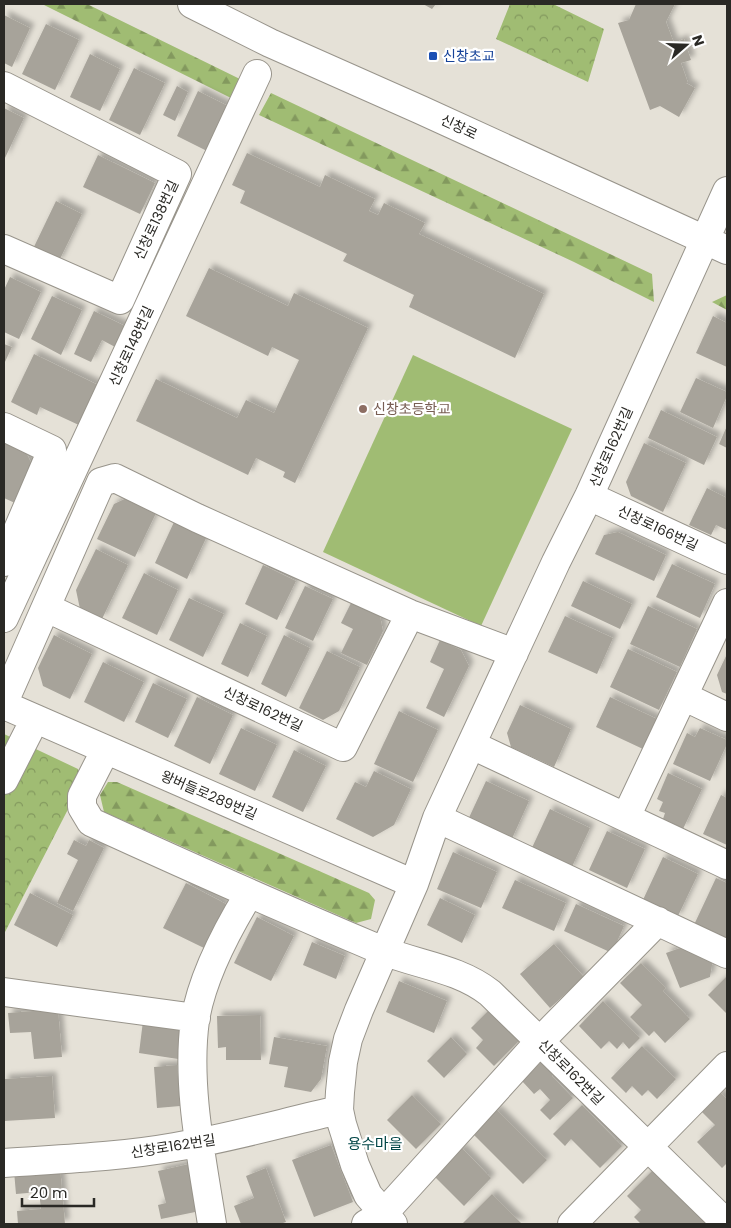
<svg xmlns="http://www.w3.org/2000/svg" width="731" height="1228" viewBox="0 0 731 1228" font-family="Poppins,'Noto Sans KR',sans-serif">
<defs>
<pattern id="forest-firs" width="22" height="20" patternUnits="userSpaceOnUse" patternTransform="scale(1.25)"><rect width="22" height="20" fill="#a0bc73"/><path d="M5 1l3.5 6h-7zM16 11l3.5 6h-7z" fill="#83995e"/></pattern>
<pattern id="park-crowns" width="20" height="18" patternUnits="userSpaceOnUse" patternTransform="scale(1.25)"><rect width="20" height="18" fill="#a0bc73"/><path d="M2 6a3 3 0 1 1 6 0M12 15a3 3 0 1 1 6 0" fill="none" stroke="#83995e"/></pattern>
<filter id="shadow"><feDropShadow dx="4.5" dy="-4.5" stdDeviation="2.5" flood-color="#0004"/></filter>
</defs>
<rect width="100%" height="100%" fill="#e5e1d7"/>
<path fill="#a0bc73" d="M413 355 572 429 481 626 323 552Z"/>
<path fill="url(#forest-firs)" d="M42 4H87L244 81 235 100Z
M271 93 652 274 654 302 574 262 259 115Z
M727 295V310L712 302Z
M108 782H117L369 893 375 900 371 919 356 923 104 812 100 795Z"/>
<path fill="url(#park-crowns)" d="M510 4H553L604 29 588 82 496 39Z
M4 734 78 769 82 782 4 934Z"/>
<path fill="#a7a39a" filter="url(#shadow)" d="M423 4H436L432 9Z
M636 4H675L666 22 674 43 684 39 691 60 681 63 688 83H686L695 88 679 117 660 106 650 110 618 23 629 20Z
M4 15 30 28 12 67 4 63Z
M46 24 79 40 55 90 22 74Z
M90 54 120 69 100 111 70 97Z
M134 68 165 83 140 135 109 120Z
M177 86 188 92 175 121 163 115Z
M198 91 228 106 207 151 177 136Z
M4 108 24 118 4 160Z
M247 153 320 187 325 175 375 199 369 211 378 215 384 203 425 223 419 234 544 294 515 358 409 307 414 295 343 261 347 254 240 203 245 191 232 185Z
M98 155 155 183 140 214 83 187Z
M56 201 82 214 58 263 32 251Z
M209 268 288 306 294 293 368 328 295 483 283 477 285 472 256 458 248 475 136 421 156 379 237 418 246 400 274 413 299 360 272 347 268 356 186 316Z
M10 277 41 292 19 339 4 332V290Z
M52 296 82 310 61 355 31 339Z
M94 311 127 327 117 348 102 340 91 362 74 354Z
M713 316 727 323V367L696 353Z
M4 344 12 347 4 364Z
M34 354 100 386 81 426 40 407 37 415 11 402Z
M696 378 727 392V396L713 428 680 412Z
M661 410 717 437 704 465 648 438Z
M727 426V448L719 444Z
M4 441 26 452 33 467 15 503 4 498Z
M644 443 686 463 663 512 631 496 626 482Z
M707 488 727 498V530L716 525 711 535 689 525Z
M129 497 157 511 135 557 97 539 114 504Z
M175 520 207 536 187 579 155 563Z
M618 532 666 555 654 581 595 554 604 535Z
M96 549 128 565 102 619 80 609 76 590Z
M672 564 715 584 700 618 656 597Z
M263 565 296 581 277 620 245 604Z
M144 573 178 590 157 635 122 618Z
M583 581 632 604 620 629 571 606Z
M305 586 333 599 313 641 285 628Z
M189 598 224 614 203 657 169 640Z
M353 599 379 611 383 631 367 665 341 653 353 629 341 623Z
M648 606 697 629 680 667 630 644Z
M565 616 613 638 597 674 548 652Z
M240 623 267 636 248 677 221 664Z
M54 635 92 654 70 699 43 686 38 668Z
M284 635 310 648 286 697 261 684Z
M440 640 461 650 469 666 444 717 426 708 444 669 430 662Z
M628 649 677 672 659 710 610 687Z
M327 651 360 667 339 711 323 720 299 708Z
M727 654V694L722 692 717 675Z
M103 662 144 682 124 722 84 702Z
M153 683 187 699 168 738 135 722Z
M197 697 233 715 210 764 174 746Z
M610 697 657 719 643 749 596 727Z
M520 705 571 729 554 767 511 747 507 733Z
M399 711 438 730 413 782 374 764Z
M241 728 277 745 255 791 219 774Z
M700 728 727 740V744L710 781 673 764 687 733 695 737Z
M294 750 326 766 303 812 272 797Z
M374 771 411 789 394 825 373 837 336 819 355 782 366 787Z
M668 773 702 789 683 829 663 819 665 813 659 811 663 802 657 799Z
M486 781 529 801 510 843 467 822Z
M721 795 727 798V845L703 834Z
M550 809 590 828 570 871 530 852Z
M607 831 645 849 627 888 589 870Z
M74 840 86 846 89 840 104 848 73 911 57 903 78 860 67 854Z
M453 852 497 872 481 908 437 889Z
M663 857 698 874 677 918 642 902Z
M716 878 727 883V942L693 927Z
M515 880 566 903 554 931 502 908Z
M186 883 226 904 204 948 163 928Z
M30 893 73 915 57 947 14 925Z
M440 898 475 915 462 943 427 925Z
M576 904 624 926 612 953 564 931Z
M257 917 294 936 271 981 234 963Z
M312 942 345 956 336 979 303 965Z
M554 944 584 977 550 1008 520 974Z
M683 947 713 959 710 977 680 988 666 953Z
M641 963 666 988 663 991 690 1019 665 1043 654 1031 649 1036 630 1017 642 1005 620 983Z
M727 976V1014L708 995Z
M399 981 447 1001 434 1033 386 1012Z
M603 1001 640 1038 629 1049 623 1042 617 1049 609 1041 601 1049 579 1026Z
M492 1007 522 1038 494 1066 476 1048 483 1040 471 1028Z
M58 1009 62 1057 34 1059 31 1032 10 1033 8 1013Z
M260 1015 261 1060H226V1047L218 1048 217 1016Z
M143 1021 182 1027 178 1059 139 1053Z
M274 1037 327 1046 321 1079 311 1092 284 1087 288 1067 269 1064Z
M451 1037 467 1054 444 1078 427 1061Z
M642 1046 676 1079 657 1099 648 1090 642 1096 632 1086 626 1093 611 1078Z
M545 1058 558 1070 552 1076 573 1098 550 1120 540 1110 550 1100 540 1089 534 1094 522 1081Z
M177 1065 180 1106 157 1108 154 1067Z
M52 1076 55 1118 4 1121V1079Z
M720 1092 727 1099V1163L722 1168 697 1142 715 1125 701 1111Z
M412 1095 441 1124 416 1149 387 1120Z
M582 1105 622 1146 600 1168 571 1139 565 1146 553 1134Z
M496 1109 547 1160 523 1184 472 1133Z
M331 1145 353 1202 314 1217 292 1160Z
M461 1147 491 1178 464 1206 433 1175Z
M189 1164 200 1211 161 1219 158 1205 166 1203 158 1171Z
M60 1167 65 1224H18L17 1211 41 1209 39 1192 16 1194 14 1171Z
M266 1168 286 1222 280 1224H241L234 1206 254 1198 246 1176Z
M653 1170 707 1224H641L634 1217 641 1210 627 1196Z
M492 1194 522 1224H462Z"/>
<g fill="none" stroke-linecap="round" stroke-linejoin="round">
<defs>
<path id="minor" d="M4 86 177 174 120 300 4 249
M4 427 52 450 4 562
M589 496 727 560
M47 608 343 747 410 614
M4 618 257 74
M683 696 727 717
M4 702 101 482 115 478 197 518 410 614 514 653
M4 705 414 884
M472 745 727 865
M105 751 82 796V807L91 822C187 866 284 909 381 950 418 965 458 968 490 993L727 1224
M4 780 35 719
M626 817 727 603
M437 818 727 954
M4 992 196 1018
M4 1163C61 1159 119 1157 175 1147 231 1138 285 1122 339 1110
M212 1224C202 1159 186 1085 195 1020 202 977 227 930 249 894
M366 1224 383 1214 540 1041 658 921
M393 1224 368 1195 355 1165 342 1124 339 1110 340 1092 343 1062 348 1039 359 1010 414 884 437 818 556 562 589 496 727 191
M572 1224 727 1066"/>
<path id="major" d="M192 4 270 43 421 110 727 250"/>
</defs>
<use href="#minor" stroke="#98948b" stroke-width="30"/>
<use href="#major" stroke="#98948b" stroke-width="30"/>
<use href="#minor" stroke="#fff" stroke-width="28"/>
<use href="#major" stroke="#fff" stroke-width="28"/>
</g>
<rect fill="#1a4fb4" stroke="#fff" stroke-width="2" x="428" y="51" width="10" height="10" rx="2.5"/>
<circle fill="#8d6e63" stroke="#fff" stroke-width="2" cx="363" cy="409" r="5"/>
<g text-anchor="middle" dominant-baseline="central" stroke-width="4.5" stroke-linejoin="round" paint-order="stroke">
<g font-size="14" fill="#164399" stroke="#fff" text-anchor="start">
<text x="443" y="56">신창초교</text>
</g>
<g font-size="14" fill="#2a2925" stroke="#fff">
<text transform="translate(459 127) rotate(25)">신창로</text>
<text transform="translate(156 220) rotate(-65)">신창로138번길</text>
<text transform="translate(131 346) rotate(-65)">신창로148번길</text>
<text transform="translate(611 447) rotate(-66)">신창로162번길</text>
<text transform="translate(658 528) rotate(25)">신창로166번길</text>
<text transform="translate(263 709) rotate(25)">신창로162번길</text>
<text transform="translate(209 795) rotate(23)">왕버들로289번길</text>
<text transform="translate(571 1072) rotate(45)">신창로162번길</text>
<text transform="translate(173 1146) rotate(-9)">신창로162번길</text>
</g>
<g font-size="14" fill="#785e54" stroke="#fff" text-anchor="start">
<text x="373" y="409">신창초등학교</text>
</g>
<g font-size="15" fill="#034647" stroke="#fff">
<text x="375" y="1143">용수마을</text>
</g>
</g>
<rect width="731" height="1228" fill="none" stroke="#2a2925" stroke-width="10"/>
<g transform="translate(686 45) rotate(70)" stroke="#ffffff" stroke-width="4" paint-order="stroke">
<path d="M0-4L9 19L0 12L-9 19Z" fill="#2a2925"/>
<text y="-8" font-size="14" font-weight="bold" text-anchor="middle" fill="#2a2925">N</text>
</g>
<path d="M22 1198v8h72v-8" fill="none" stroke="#2a2925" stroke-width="2.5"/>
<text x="30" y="1198" font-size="15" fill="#2a2925" stroke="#ffffff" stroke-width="4" paint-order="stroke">20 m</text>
</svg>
